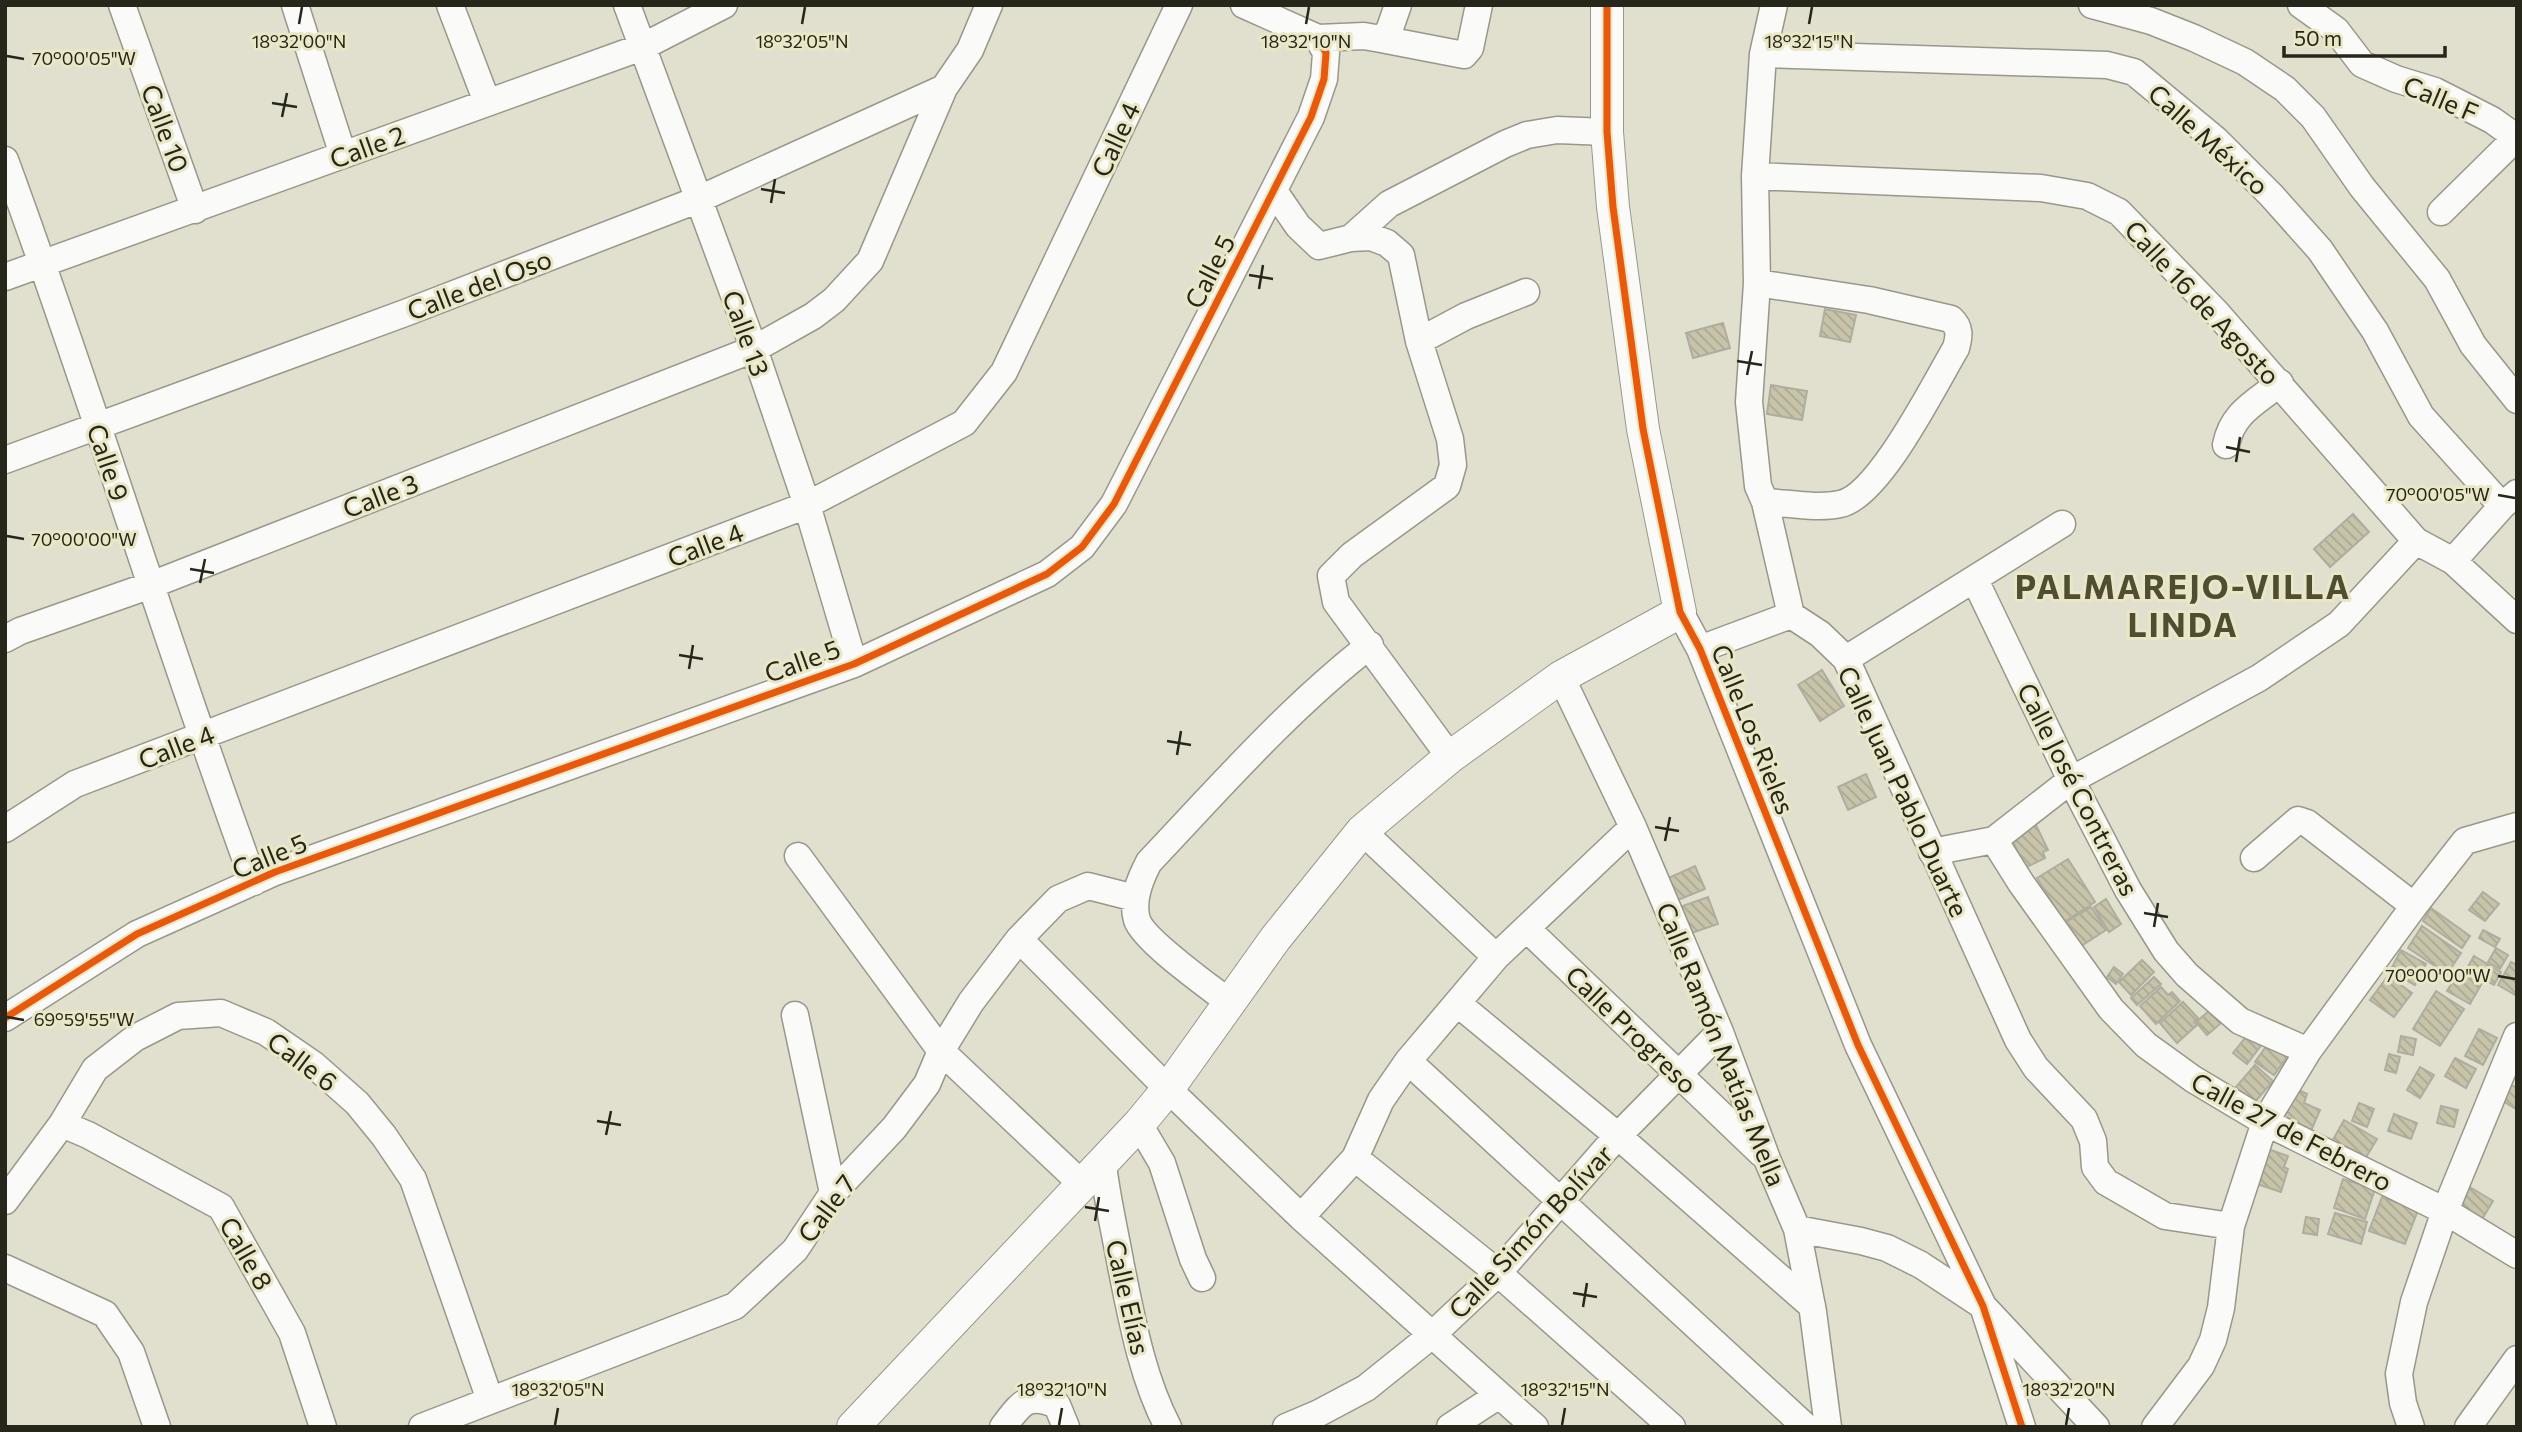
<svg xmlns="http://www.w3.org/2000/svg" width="2522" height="1432" viewBox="0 0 2522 1432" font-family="Commissioner,sans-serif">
<defs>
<pattern id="building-back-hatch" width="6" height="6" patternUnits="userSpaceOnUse" patternTransform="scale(1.75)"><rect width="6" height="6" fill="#c7c4aa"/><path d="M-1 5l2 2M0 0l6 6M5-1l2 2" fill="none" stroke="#aba892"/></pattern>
</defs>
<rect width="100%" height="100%" fill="#e1e0ce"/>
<path fill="url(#building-back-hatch)" stroke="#aead9f" stroke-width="2" d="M1825 309 1856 315 1850 342 1820 336Z
M1723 323 1730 348 1693 358 1686 333Z
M1771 385 1807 391 1802 420 1767 414Z
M2353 514 2369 532 2330 567 2314 549Z
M1822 670 1844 706 1820 721 1798 685Z
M1866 774 1876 797 1848 810 1838 787Z
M2035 823 2048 850 2043 852 2045 858 2025 868 2010 835Z
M2068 859 2095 902 2064 922 2037 878Z
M1695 866 1705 889 1673 902 1664 880Z
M2483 892 2499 904 2485 921 2469 910Z
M1708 897 1718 924 1683 936 1674 909Z
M2106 899 2121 924 2109 932 2094 907Z
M2091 907 2106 930 2081 946 2066 922Z
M2431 908 2470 936 2462 948 2423 921Z
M2422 926 2461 953 2447 974 2408 948Z
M2483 930 2500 939 2495 947 2479 938Z
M2496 948 2508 955 2500 969 2488 962Z
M2401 950 2426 964 2415 985 2390 971Z
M2474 956 2501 972 2494 985 2466 970Z
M2142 960 2154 972 2131 995 2119 982Z
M2511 962 2517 965V996L2498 985Z
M2114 967 2123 974 2116 984 2107 977Z
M2460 970 2482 983 2470 1004 2447 991Z
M2388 976 2412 993 2394 1017 2370 1000Z
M2154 977 2161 984 2137 1005 2131 998Z
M2161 987 2168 995 2172 992 2180 1001 2156 1024 2140 1006Z
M2436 991 2464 1009 2440 1046 2413 1029Z
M2183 1002 2198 1018 2194 1022 2197 1025 2177 1043 2160 1023Z
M2216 1005 2227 1018 2207 1035 2196 1022Z
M2479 1029 2497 1038 2483 1065 2465 1056Z
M2249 1033 2263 1043 2247 1064 2233 1053Z
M2401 1036 2416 1039 2413 1055 2398 1052Z
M2268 1044 2287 1057 2274 1075 2255 1062Z
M2389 1054 2400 1057 2396 1073 2385 1070Z
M2455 1058 2476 1069 2466 1088 2445 1076Z
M2255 1065 2273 1081 2254 1103 2236 1087Z
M2420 1067 2434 1075 2420 1098 2407 1090Z
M2510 1084 2517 1088V1110L2500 1099Z
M2293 1087 2307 1094 2304 1103 2320 1110 2308 1138 2277 1124Z
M2359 1103 2374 1109 2367 1127 2352 1121Z
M2441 1106 2458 1110 2454 1127 2437 1123Z
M2394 1114 2417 1123 2411 1139 2388 1131Z
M2344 1120 2377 1139 2362 1164 2330 1145Z
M2265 1148 2288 1156 2284 1167 2288 1169 2281 1192 2254 1183Z
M2343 1179 2375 1189 2365 1219 2334 1208Z
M2465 1184 2493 1201 2479 1224 2452 1207Z
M2382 1197 2418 1210 2405 1244 2369 1231Z
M2335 1213 2367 1222 2361 1244 2328 1234Z
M2306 1217 2319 1219 2317 1235 2303 1233Z"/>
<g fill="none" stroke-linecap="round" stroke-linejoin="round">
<defs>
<path id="minor" d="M122 5 195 210
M295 5 343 155
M450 5 487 102
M627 5 754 349 807 505 854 664
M1244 5 1318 38 1364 36 1381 39 1389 31 1398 5
M1774 5 1763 54 1755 176 1757 283 1749 402 1758 486 1765 502 1791 615 1820 634 1846 659 2018 1040 2036 1068 2084 1119 2093 1141 2095 1167 2106 1182 2165 1216 2231 1226
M2092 5 2151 21 2194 38 2245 62 2285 89 2313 117 2362 187 2437 279 2473 345 2517 400
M2301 5 2336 30 2362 64 2396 79 2435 91 2492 120 2517 138
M1381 39 1464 55 1470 48 1479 5
M1763 54 2107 65 2134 72 2216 140 2271 195 2320 250 2375 331 2421 416 2502 506
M5 160C93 399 166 643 254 882
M1755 176 2041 188 2087 196 2119 212 2216 312 2416 541 2453 561 2517 620
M1274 191 1298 226 1319 246 1351 238 1371 237 1387 243 1401 255 1419 341 1450 439 1453 465 1447 486 1352 555 1331 576 1336 602 1450 757
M2441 212 2516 138
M1351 238 1389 204 1505 144 1527 135 1557 130 1607 132
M5 277 642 47 724 5
M1757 283 1869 300 1951 319C1961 328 1959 337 1956 348 1935 383 1879 497 1840 504 1817 509 1788 503 1765 502
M1419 341 1466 316 1526 292
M2226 445C2232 413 2255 403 2280 383
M5 460 405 313 697 200 944 88
M2453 561 2502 506 2517 493
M1975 580 2071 780 2128 890 2166 951 2187 975 2240 1021 2308 1051
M1680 612 1700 649 1858 1045 1983 1306 2022 1427
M5 639 20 631 151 585 754 349 813 316 834 300 870 261 944 88 970 50 989 5
M1700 649 1791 615
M1846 659 2062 524
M1561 677 1633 827 1720 1032 1767 1159 1797 1229 1813 1312 1828 1427
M5 829 75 784 807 505 964 423 1004 372 1179 5
M1362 831 1496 957
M1994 840 2021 883 2111 1009 2146 1045 2193 1079 2265 1122 2445 1211 2517 1255
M1932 852 1994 840 2071 780 2259 678 2339 624 2416 541
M798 856 941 1051 1083 1185
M2254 858 2298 820 2307 823 2414 906
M1527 929 1761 1153
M1019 939 1168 1089 1301 1217 1535 1427
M1230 1003C1210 987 1144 941 1137 920 1131 900 1140 879 1149 862 1220 787 1288 709 1370 645
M1457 1003 1618 1136 1812 1306
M795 1015 833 1193
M5 1018 137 934 275 872 854 664 1047 574 1082 547 1114 504 1311 117 1324 79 1326 53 1318 38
M1408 1061 1806 1427
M62 1124 88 1135 221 1207 292 1333 323 1427
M1139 1124 1162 1163 1193 1259 1202 1278
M1355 1158 1498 1273 1672 1427
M1103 1165C1107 1199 1115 1232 1121 1266 1132 1320 1142 1377 1168 1427
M5 1201 62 1124 95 1069 135 1038 178 1016 221 1013 266 1032 314 1065 357 1103 384 1136 413 1179 490 1400
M1301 1217 1355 1158 1381 1100 1408 1061 1496 957 1633 827
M1797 1229 1861 1241 1887 1248 1921 1265 1983 1306 2096 1427
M5 1268 105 1314 131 1352 157 1427
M422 1427 735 1306 795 1250 833 1193 894 1128 927 1084 941 1051 971 1002 1019 939 1058 899 1088 886 1135 898
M1003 1427C1021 1404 1026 1392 1057 1405L1066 1427
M1286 1427 1319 1413 1366 1388 1432 1335 1498 1273 1612 1142 1720 1032
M1450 1427 1499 1395
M2155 1427 2201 1366 2213 1340 2221 1308 2231 1226 2265 1122 2308 1051 2414 906 2465 841 2517 826
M2411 1427 2403 1403 2399 1374 2414 1302 2445 1211 2517 1036
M2468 1427 2517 1359"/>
<path id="tertiary" d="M853 1427 1139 1124 1168 1089 1275 939 1362 831 1450 757 1561 677 1680 612 1643 429 1613 207 1607 132V5"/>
</defs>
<use href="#minor" stroke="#98988a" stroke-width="29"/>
<use href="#tertiary" stroke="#98988a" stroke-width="34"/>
<use href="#minor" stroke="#fafaf8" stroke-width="26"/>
<use href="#tertiary" stroke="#fafaf8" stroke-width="32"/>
<defs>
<path id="cycleway" d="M1607 5V132L1613 207 1643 429 1680 612 1700 649 1858 1045 1983 1306 2022 1427
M5 1018 137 934 275 872 854 664 1047 574 1082 547 1114 504 1311 117 1324 79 1326 53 1318 38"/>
</defs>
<use href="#cycleway" stroke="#e9e7c6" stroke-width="11"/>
<use href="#cycleway" stroke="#e8590c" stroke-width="7"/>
</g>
<path fill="none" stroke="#26261a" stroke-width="2.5" d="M299 24 302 7M802 24 805 7M1306 24 1309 7M1809 24 1812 7M7 56 24 59M272 103 297 107M282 117 287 93M761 189 785 193M771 203 775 179M1249 275 1273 279M1259 289 1263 265M1737 361 1762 365M1747 375 1752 351M2226 447 2250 452M2236 462 2240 437M2498 495 2515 498M7 536 24 539M190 569 214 573M200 583 205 559M679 655 703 659M689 669 693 645M1167 741 1191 745M1177 755 1181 731M1655 827 1679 831M1665 841 1670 817M2144 913 2168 917M2154 927 2158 903M2498 976 2515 979M7 1017 24 1020M597 1121 621 1125M606 1135 611 1111M1085 1207 1109 1211M1095 1221 1099 1197M1573 1293 1597 1297M1583 1307 1587 1283M555 1425 558 1408M1059 1425 1062 1408M1562 1425 1565 1408M2066 1425 2069 1408"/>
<g text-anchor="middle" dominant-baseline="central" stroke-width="6" stroke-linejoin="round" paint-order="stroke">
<g font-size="26" fill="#26261a" stroke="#e9e7c6">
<text transform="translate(2441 98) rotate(23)">Calle F</text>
<text transform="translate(166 128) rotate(70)">Calle 10</text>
<text transform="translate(1115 139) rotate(-65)">Calle 4</text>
<text transform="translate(2209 139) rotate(42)">Calle México</text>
<text transform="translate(367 146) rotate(-20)">Calle 2</text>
<text transform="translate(1209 271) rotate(-63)">Calle 5</text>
<text transform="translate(479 284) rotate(-21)">Calle del Oso</text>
<text transform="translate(2203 302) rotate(47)">Calle 16 de Agosto</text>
<text transform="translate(747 333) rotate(70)">Calle 13</text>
<text transform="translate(109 462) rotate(71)">Calle 9</text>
<text transform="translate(380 495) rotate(-21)">Calle 3</text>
<text transform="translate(705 544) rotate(-21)">Calle 4</text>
<text transform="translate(802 660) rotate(-20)">Calle 5</text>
<text transform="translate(1754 729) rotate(68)">Calle Los Rieles</text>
<text transform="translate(176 746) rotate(-21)">Calle 4</text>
<text transform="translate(2079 789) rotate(63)">Calle José Contreras</text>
<text transform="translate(1904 791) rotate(65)">Calle Juan Pablo Duarte</text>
<text transform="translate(269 855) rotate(-22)">Calle 5</text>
<text transform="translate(1632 1029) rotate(44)">Calle Progreso</text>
<text transform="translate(1722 1044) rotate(68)">Calle Ramón Matías Mella</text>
<text transform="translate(303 1061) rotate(37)">Calle 6</text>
<text transform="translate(2292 1131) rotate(28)">Calle 27 de Febrero</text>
<text transform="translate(826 1208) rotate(-53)">Calle 7</text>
<text transform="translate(1530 1231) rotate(-47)">Calle Simón Bolívar</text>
<text transform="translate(247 1253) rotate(60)">Calle 8</text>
<text transform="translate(1129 1297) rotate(77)">Calle Elías</text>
</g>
<g font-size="33" font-weight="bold" letter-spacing="2" fill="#4f4d32" stroke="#e9e7c6">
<text x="2183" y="585">PALMAREJO-VILLA<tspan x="2183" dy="38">LINDA</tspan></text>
</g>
</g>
<g font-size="18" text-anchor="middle" fill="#26261a" stroke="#e9e7c6" stroke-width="6" stroke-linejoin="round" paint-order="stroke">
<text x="299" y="48">18°32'00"N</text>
<text x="802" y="48">18°32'05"N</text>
<text x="1306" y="48">18°32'10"N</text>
<text x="1809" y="48">18°32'15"N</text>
<text x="84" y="65">70°00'05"W</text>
<text x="2438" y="501">70°00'05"W</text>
<text x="84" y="546">70°00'00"W</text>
<text x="2438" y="982">70°00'00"W</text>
<text x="84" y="1026">69°59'55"W</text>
<text x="558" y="1396">18°32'05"N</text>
<text x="1062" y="1396">18°32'10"N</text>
<text x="1565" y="1396">18°32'15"N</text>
<text x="2069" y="1396">18°32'20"N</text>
</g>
<rect width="2522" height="1432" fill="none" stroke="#26261a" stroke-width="14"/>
<path d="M2284 46v10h161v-10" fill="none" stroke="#26261a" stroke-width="3.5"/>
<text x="2294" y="46" font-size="21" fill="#26261a" stroke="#e9e7c6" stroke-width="5" paint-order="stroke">50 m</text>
</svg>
